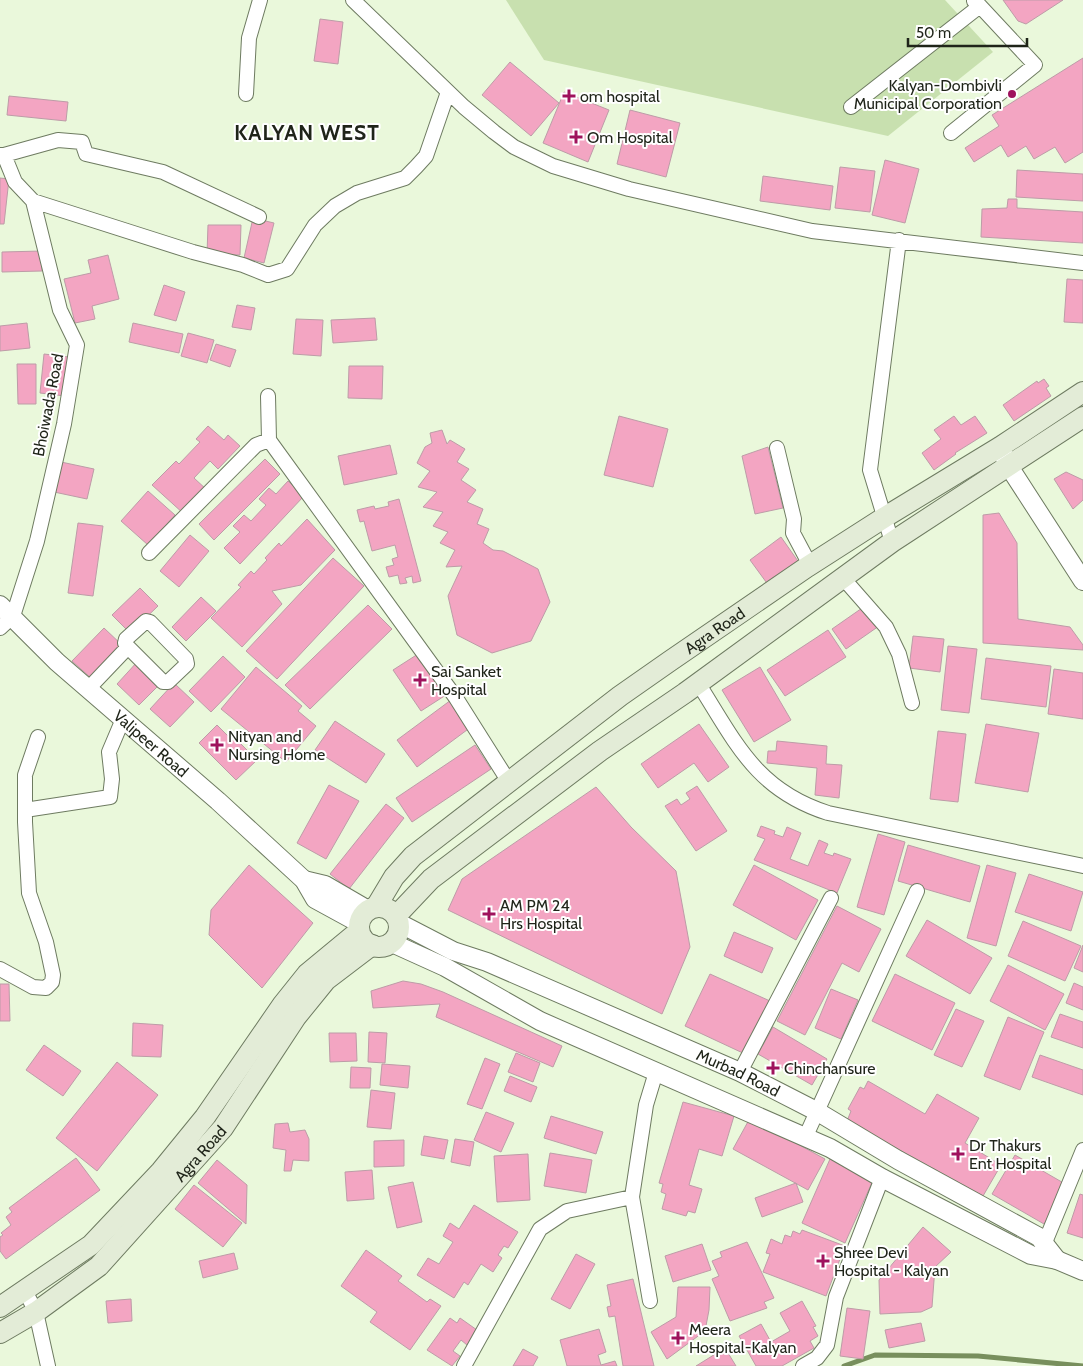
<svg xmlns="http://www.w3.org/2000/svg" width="1083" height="1366" viewBox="0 0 1083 1366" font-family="Cabin,sans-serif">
<rect width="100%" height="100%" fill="#eaf8db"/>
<path fill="#c8e0af" d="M506 0H945L993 52 888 136 544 60Z"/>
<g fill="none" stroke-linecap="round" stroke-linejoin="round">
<path stroke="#788f5d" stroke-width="5" d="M844 1366 875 1355 978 1356 1083 1366"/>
</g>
<path fill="#f3a5c2" stroke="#bd9ca7" d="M1003 0H1063L1026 24 1018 21Z
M320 19 343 22 338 64 314 61Z
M1083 58V152L1065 163 1055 147 1034 159 1026 146 1008 157 1001 145 974 162 965 148 999 126 992 115Z
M510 62 559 103 531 136 482 95Z
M564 92 609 110 588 162 543 143Z
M9 96 68 102 66 121 7 115Z
M630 110 680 123 666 177 617 164Z
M885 160 919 169 905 223 872 215Z
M840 167 875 171 870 212 835 208Z
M1017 170 1083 174V201L1016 197Z
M763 176 833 186 830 210 760 201Z
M0 178 9 179 4 224H0Z
M1008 199H1017V208L1083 212V243L981 237 982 209 1007 208Z
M253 218 274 223 264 263 244 258Z
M208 225H241L240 255 207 254Z
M42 251V271L2 272V252Z
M108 255 119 299 92 306 95 319 75 323 64 279 91 273 88 260Z
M1067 279 1083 280V323L1064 322Z
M164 285 185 292 176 321 154 315Z
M237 305 255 308 251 330 232 327Z
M375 318 377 340 333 343 331 320Z
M296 319 323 320 321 356 293 354Z
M27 323 30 348 0 351V326Z
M133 323 183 334 179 353 129 342Z
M188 333 214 340 207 363 181 356Z
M216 344 236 350 230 367 210 360Z
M44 354 69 357 65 396 40 393Z
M17 364H36V404H18Z
M349 366H383L382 399 348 398Z
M1044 379 1049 386 1046 388 1051 396 1014 421 1003 405 1037 381 1038 383Z
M619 416 668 429 653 487 604 475Z
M954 416 961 425 975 416 987 433 955 453 956 454 934 470 922 453 941 439 934 430Z
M208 426 224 440 228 435 240 446 218 469 210 461 194 478 207 490 184 514 152 485 176 461 179 464 200 442 196 439Z
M442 430 447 444 450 440 465 449 457 462 469 469 461 480 476 490 467 502 483 509 477 524 489 529 483 543 493 550 503 551 538 569 550 602 531 641 492 653 457 635 448 596 462 566 446 567 455 550 440 543 448 532 433 526 443 512 423 507 437 492 418 487 430 471 417 463 425 447 432 443 430 433Z
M390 445 397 474 344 485 338 456Z
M768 447 783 508 755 514 742 456Z
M265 459 280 474 214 540 199 524Z
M61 462 94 469 87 499 54 492Z
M1066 472 1083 480V500L1073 509 1054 479Z
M288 481 304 496 240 564 224 548 240 532 233 526 244 515 251 521 266 505 259 499 269 488 276 494Z
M148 491 175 515 148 545 121 521Z
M399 499 421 581 413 583 412 576 405 578 407 583 400 584 398 575 389 577 386 567 394 565 392 559 398 557 395 545 372 551 364 521 360 522 357 510 374 506 375 509 389 506 388 502Z
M999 513 1017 543 1018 619 1070 627 1083 645V650L983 643V515Z
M307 519 335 550 301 585 272 591 282 604 242 647 211 618 241 587 238 585 251 571 254 574 267 560 265 558 279 543 281 546Z
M78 523 103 526 93 596 68 593Z
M190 535 209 551 179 587 160 571Z
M781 537 800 564 769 586 750 560Z
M333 558 364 586 277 679 246 651Z
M140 588 158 606 130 633 112 615Z
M201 597 216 611 186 641 172 627Z
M368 605 392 629 310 709 285 685Z
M865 606 879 626 846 649 832 629Z
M104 628 123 646 92 679 72 661Z
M828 630 846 657 785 696 767 670Z
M913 636 944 639 940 672 909 668Z
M948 646 977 649 969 713 941 710Z
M418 654 446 695 421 711 393 670Z
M223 656 245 677 211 712 189 691Z
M986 658 1051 666 1046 707 981 699Z
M138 661 161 683 139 705 117 684Z
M256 667 302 706 298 711 316 726 286 762 221 709Z
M760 667 791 720 754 742 722 690Z
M1054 669 1083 673V719L1048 714Z
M174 683 194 702 170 727 150 709Z
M451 700 471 727 417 767 397 740Z
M335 721 385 754 366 783 315 750Z
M699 724 729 767 708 782 694 763 658 788 641 764Z
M986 724 1039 733 1028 792 975 783Z
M217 725 233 741 235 738 257 760 236 780 199 743Z
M938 731 966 734 958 802 930 799Z
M777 741 827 746 826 764 842 765 839 798 815 795 817 768 767 763 768 751H776Z
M475 745 491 769 412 822 396 798Z
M329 785 359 801 326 859 297 843Z
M697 786 727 831 696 851 665 806 677 799 681 805 690 799 686 793Z
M596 787 631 827 676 871 690 947 662 1014 448 910 462 879Z
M386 804 404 818 349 889 330 874Z
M761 826 775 831 774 834 783 837 787 827 801 833 790 859 808 866 819 840 828 844 824 853 833 856 834 853 851 859 837 893 754 860 765 839 757 836Z
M878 834 905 842 884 915 857 907Z
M908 845 980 866 970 902 898 881Z
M249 865 313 923 262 988 209 935 211 910Z
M754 865 818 900 796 940 733 905Z
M987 865 1016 873 996 946 967 938Z
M1029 874 1083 892 1071 931 1015 912Z
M837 906 881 929 859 972 842 963 805 1035 777 1021Z
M927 920 992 958 970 994 906 956Z
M1023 921 1081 946 1065 981 1008 956Z
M734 932 773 948 762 973 724 956Z
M1083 945V972L1074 968Z
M1008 965 1064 994 1045 1030 990 1001Z
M710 974 770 1001 745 1054 685 1026Z
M895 974 955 1003 932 1050 872 1021Z
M403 981 421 984 443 992 562 1046 553 1067 436 1017 440 1004 373 1008 371 991Z
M1074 983 1083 987V1010L1066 1003Z
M0 984H9L10 1021H0Z
M831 989 858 1000 841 1039 815 1028Z
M956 1009 984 1021 962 1067 934 1055Z
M1060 1014 1083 1022V1048L1051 1037Z
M1008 1017 1044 1032 1020 1090 984 1076Z
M133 1023 163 1025 161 1057 132 1056Z
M773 1027 827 1059 812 1085 758 1054Z
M369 1032 387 1033 385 1063 368 1062Z
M329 1033H356L357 1061 330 1062Z
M44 1045 81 1071 63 1096 26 1070Z
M516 1053 540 1063 533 1082 508 1072Z
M1040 1055 1083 1070V1095L1032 1077Z
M485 1058 500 1064 482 1109 467 1104Z
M117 1062 158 1095 97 1171 56 1138Z
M382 1064 410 1066 408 1088 380 1085Z
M351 1067 371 1068 370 1088H350Z
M510 1076 537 1087 531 1102 504 1091Z
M868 1081 925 1114 937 1094 979 1118 965 1143 1001 1165 983 1196 847 1121 851 1111 848 1109 860 1087 864 1089Z
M371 1090 395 1093 391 1129 367 1127Z
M683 1102 734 1116 722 1156 699 1149 689 1185 702 1189 695 1213 688 1211 686 1216 662 1209 666 1194 661 1192 663 1184 659 1183Z
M486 1112 514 1123 501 1152 474 1140Z
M551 1116 603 1132 596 1154 544 1138Z
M750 1118 825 1159 808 1190 733 1149Z
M288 1123 290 1132 305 1130 309 1139V1161L293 1160 291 1171H284L286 1150 273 1148 275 1124Z
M424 1136 448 1140 444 1159 421 1155Z
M455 1139 474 1142 470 1166 451 1162Z
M404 1140V1166L374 1167V1141Z
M550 1153 592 1160 586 1193 544 1186Z
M528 1154 530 1200 497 1202 494 1156Z
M1015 1155 1067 1185 1044 1224 992 1194Z
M76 1158 100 1190 6 1259 0 1251V1237L3 1235 1 1233 11 1225 6 1217 12 1212 9 1208Z
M830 1159 874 1178 845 1243 802 1223Z
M217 1160 247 1185 246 1224 198 1183Z
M372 1170 374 1199 347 1201 345 1172Z
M413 1182 422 1222 397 1228 388 1187Z
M796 1183 803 1202 762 1217 755 1198Z
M194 1185 242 1223 223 1247 175 1209Z
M1080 1194 1083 1195V1238L1067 1233Z
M474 1205 518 1232 508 1248 504 1246 498 1255 502 1258 493 1272 481 1264 468 1285 464 1282 454 1298 417 1275 428 1258 439 1264 453 1242 443 1236 450 1223 459 1229Z
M923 1227 951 1252 935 1267 932 1307 921 1312 880 1314 879 1280Z
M802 1230 845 1246 826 1296 763 1272 770 1254 766 1253 771 1239 782 1244 785 1235 791 1237 793 1231 800 1234Z
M747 1242 774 1298 764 1302 767 1308 730 1321 712 1279 719 1276 712 1261 722 1257 720 1252Z
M702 1244 711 1270 673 1282 665 1256Z
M366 1250 402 1276 398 1281 427 1302 430 1299 441 1306 410 1350 370 1322 377 1312 341 1286Z
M234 1253 238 1269 203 1278 199 1261Z
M576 1254 595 1264 570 1309 551 1299Z
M633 1279 654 1366H623L615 1316 609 1317 607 1307 611 1306 607 1285Z
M678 1287H710L709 1310 705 1331 667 1359 651 1332 676 1317Z
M131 1299 132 1321 108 1323 106 1301Z
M802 1301 816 1326 813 1327 818 1336 810 1341 814 1348 782 1366H756L739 1336 761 1324 771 1342 790 1331 780 1313Z
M847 1308 870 1311 863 1359 840 1356Z
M450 1318 457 1323 460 1318 477 1330 467 1345 461 1340 453 1351 460 1356 452 1366 427 1350Z
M921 1323 925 1341 889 1348 885 1330Z
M599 1329 606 1352 598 1355 601 1365 615 1361 617 1366H567L560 1340Z
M725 1348 736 1366H696Z
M523 1349 538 1357 533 1366H513Z"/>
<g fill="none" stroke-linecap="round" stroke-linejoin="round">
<defs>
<path id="minor" d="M353 0 464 107 494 132 514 147 553 166 629 189 812 231 1083 263
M246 94 249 38 260 0
M851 107 980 6 974 1
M951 133 1035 65 980 6
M0 155H4L15 182 33 201 60 310 77 345 64 424 37 541 13 616 0 628
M4 155 58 140 82 142 86 154 163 172 259 217
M33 201 193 252 243 265 268 275 287 269 315 225 335 206 357 193 405 178 416 167 426 156 448 92
M268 396 269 440 456 698 509 782
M777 448 794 519 793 533 810 565
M892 542 870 470 899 240
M149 553 256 445 269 440
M843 578 886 627 899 654 912 703
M698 683C736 743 756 790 828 813L1083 866
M88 689 128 647 163 682H168L187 664 186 659 150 622 146 621 126 639 125 643 128 647
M25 810 110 797 112 779 109 752 123 719
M0 969 33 987 46 988 52 982 53 975 46 942 29 893 25 822V775L38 737
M740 1072 831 898
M805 1138 917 891
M1041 1252 1083 1150
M24 1289 36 1312 48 1366
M650 1301 632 1197 646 1105 656 1072
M464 1366 540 1229 567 1211 632 1197
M803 1366 817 1358 827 1345 836 1297 882 1178"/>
<g id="tertiary">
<path d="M1000 447 1008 465 1083 581"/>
<path id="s1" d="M0 605 57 662 218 801 304 880 315 899 359 923"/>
<path d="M304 880 325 885 368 910"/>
<path id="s2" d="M399 923 453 951 487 962 740 1072 818 1112 898 1160 1039 1237 1057 1260"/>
<path d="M392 943 445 967 540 1021 830 1148 882 1178 1031 1255 1057 1260 1083 1271"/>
</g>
<g id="secondary">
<circle cx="379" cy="927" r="20"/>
<path id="s3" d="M376 907 394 877 413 856 620 696 670 661 807 567 885 517 1000 447 1083 392"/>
<path d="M396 916 431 879 600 751 685 693 892 542 1083 417"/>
<path d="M0 1307 91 1245 161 1171 205 1117 283 1004 307 974 359 931"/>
<path id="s4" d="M0 1333 36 1312 99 1266 223 1128 296 1017 326 980 372 945"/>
</g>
</defs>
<use href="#minor" stroke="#6e7b61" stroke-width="16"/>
<use href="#tertiary" stroke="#6e7b61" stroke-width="20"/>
<use href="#secondary" stroke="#6e7b61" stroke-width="22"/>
<use href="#minor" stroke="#fff" stroke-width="14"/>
<use href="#tertiary" stroke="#fff" stroke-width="18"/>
<use href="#secondary" stroke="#e3ecd7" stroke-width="20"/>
</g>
<g fill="#9f125d" stroke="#fff" stroke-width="2">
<circle cx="1012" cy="94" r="5"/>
<path d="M566.5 88.5h5v5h5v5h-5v5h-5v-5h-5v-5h5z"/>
<path d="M573.5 129.5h5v5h5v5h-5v5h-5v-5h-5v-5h5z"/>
<path d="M417.5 672.5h5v5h5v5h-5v5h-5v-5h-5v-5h5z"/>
<path d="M214.5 737.5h5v5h5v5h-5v5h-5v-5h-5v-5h5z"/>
<path d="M486.5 906.5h5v5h5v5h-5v5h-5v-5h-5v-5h5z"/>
<path d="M770.5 1060.5h5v5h5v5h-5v5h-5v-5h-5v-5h5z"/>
<path d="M955.5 1146.5h5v5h5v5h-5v5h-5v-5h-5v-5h5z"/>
<path d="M820.5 1253.5h5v5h5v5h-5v5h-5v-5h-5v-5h5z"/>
<path d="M675.5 1330.5h5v5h5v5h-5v5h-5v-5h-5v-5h5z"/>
</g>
<g text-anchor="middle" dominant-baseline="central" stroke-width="4" stroke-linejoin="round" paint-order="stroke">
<g font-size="16" fill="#1f2419" stroke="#fff" text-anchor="start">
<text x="1002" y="85" text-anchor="end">Kalyan-Dombivli<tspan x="1002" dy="18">Municipal Corporation</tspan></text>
<text x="580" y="96">om hospital</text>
<text x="587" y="137">Om Hospital</text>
<text x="431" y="671">Sai Sanket<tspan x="431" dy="18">Hospital</tspan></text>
<text x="228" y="736">Nityan and<tspan x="228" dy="18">Nursing Home</tspan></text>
<text x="500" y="905">AM PM 24<tspan x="500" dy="18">Hrs Hospital</tspan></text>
<text x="784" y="1068">Chinchansure</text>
<text x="969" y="1145">Dr Thakurs<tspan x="969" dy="18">Ent Hospital</tspan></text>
<text x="834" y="1252">Shree Devi<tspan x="834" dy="18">Hospital - Kalyan</tspan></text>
<text x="689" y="1329">Meera<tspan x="689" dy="18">Hospital-Kalyan</tspan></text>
</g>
<g font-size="16" fill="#1f2419" stroke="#fff">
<text transform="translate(48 405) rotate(-79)">Bhoiwada Road</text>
<text stroke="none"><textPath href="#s3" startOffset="440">Agra Road</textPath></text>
<text stroke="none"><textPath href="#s1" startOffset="205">Valipeer Road</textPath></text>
<text stroke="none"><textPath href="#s2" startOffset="371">Murbad Road</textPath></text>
<text stroke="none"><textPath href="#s4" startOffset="271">Agra Road</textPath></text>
</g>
<g font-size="21" font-weight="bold" letter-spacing="1" fill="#1f2419" stroke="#fff">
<text x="307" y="132">KALYAN WEST</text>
</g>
</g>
<path d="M908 38v8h119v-8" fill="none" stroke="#1f2419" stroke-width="2.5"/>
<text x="916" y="38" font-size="15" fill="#1f2419" stroke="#ffffff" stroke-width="4" paint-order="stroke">50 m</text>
</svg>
